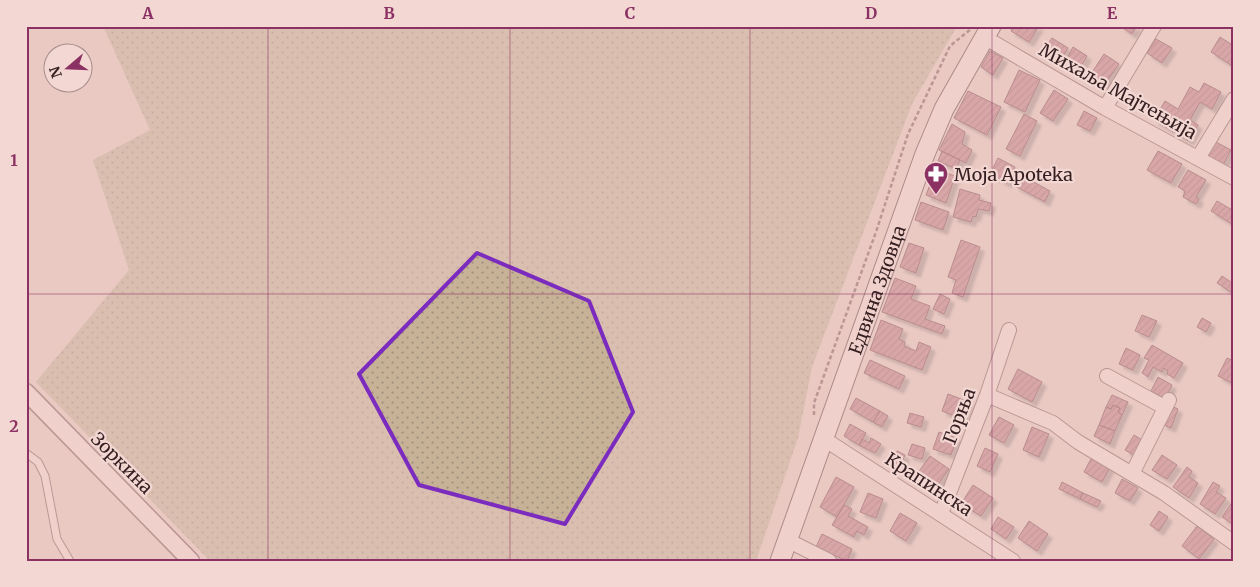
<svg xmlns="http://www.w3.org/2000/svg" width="1260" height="587" viewBox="0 0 1260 587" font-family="Merriweather,serif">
<defs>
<pattern id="grass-dots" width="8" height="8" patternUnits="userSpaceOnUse" patternTransform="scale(1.25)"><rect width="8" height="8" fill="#c7b298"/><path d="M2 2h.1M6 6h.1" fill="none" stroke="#a2907c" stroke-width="1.8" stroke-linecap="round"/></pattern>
<pattern id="building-hatch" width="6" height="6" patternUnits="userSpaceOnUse" patternTransform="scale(1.25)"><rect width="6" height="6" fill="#c57c86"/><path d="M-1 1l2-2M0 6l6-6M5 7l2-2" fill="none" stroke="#a1656d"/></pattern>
<filter id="shadow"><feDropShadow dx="4.5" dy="4.5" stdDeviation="1" flood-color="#0004"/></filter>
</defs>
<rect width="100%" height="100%" fill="#eac9c3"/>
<path fill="url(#grass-dots)" d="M103 26H957L912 104 812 367 798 438 756 561H210L36 382 129 270 93 160 150 130Z"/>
<path fill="url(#building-hatch)" stroke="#7f444d" filter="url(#shadow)" d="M1013 26H1039L1029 42 1011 31Z
M1120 26H1137L1132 34Z
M1220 37 1234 46V67L1211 52Z
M1052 38 1068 48 1058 64 1042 53Z
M1156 39 1172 48 1162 63 1147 53Z
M1073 47 1087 56 1080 68 1066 60Z
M990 51 1003 58 993 75 981 67Z
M1104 54 1119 64 1103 87 1089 77Z
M1019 70 1040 80 1025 112 1004 102Z
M1204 83 1221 92 1212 109 1200 102 1190 120 1198 125 1189 141 1154 120 1165 101 1178 109 1190 87 1199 92Z
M1054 90 1068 99 1053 121 1040 113Z
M968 91 1001 107 987 135 954 118Z
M1084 111 1097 118 1090 131 1077 125Z
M1024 114 1037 121 1020 156 1006 149Z
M952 124 965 132 962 144 972 150 966 163 939 150Z
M1212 140 1231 150 1223 165 1204 155Z
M942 151 960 160 956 169 938 161Z
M1158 151 1182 164 1171 183 1147 170Z
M998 158 1015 167 1007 183 990 174Z
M936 169 955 176 946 203 926 195Z
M1188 170 1206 180 1196 197 1199 199 1196 204 1183 197 1185 191 1178 187Z
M1021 175 1050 191 1045 202 1015 186Z
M960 189 980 195 979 200 991 203 989 211 978 209 976 217 973 216 971 222 953 217Z
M1217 201 1234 211 1232 224 1211 211Z
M921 202 949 212 943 230 915 220Z
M961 240 980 247 963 297 952 293 956 280 948 277Z
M909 243 924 248 916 273 900 267Z
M1222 276 1234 284V294L1217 283Z
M895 278 916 286 911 299 930 306 925 319 945 326 942 334 882 312Z
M940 294 950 299 944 314 933 309Z
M1142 315 1157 321 1149 337 1135 331Z
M1202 318 1211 323 1206 332 1197 327Z
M881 320 903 329 899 339 905 342 904 346 916 351 919 342 931 347 922 370 870 350Z
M1152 345 1183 363 1174 378 1167 374 1168 371 1164 368 1162 372 1153 367 1148 377 1142 373 1149 360 1144 358Z
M1126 348 1140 355 1133 370 1119 364Z
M1227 358 1234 361V384L1218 376Z
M870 360 905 376 899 389 864 373Z
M1018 369 1042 382 1032 402 1008 389Z
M1158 377 1172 385 1165 399 1151 391Z
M948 394 969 402 962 419 942 411Z
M1112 395 1128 402 1122 415 1118 412 1120 408 1113 405 1111 409 1106 407Z
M856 398 880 411 873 422 850 409Z
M1113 405 1120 408 1118 412 1122 415 1115 431 1099 425 1106 407 1111 409Z
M1169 405 1178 409 1171 428 1162 424Z
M880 411 888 416 882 427 873 422Z
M910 413 924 417 921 427 907 423Z
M999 417 1014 425 1004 443 989 435Z
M850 424 866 433 859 445 844 436Z
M1099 425 1115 431 1110 444 1094 436Z
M1032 427 1049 434 1039 457 1023 450Z
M939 432 957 438 951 455 933 449Z
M1134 435 1144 441 1135 456 1125 450Z
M871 438 881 444 875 453 859 445 862 439 869 443Z
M912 444 925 448 922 459 908 455Z
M985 448 998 454 990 472 977 466Z
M897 451 905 455 899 469 890 465Z
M1162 455 1177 465 1167 479 1152 470Z
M930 456 949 469 936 487 917 474Z
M1092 457 1110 467 1102 482 1084 472Z
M1187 467 1192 471 1189 477 1198 483 1189 498 1173 487Z
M836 477 854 487 837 517 820 507Z
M1122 479 1138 488 1130 501 1115 493Z
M1062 482 1083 493 1080 499 1059 489Z
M1213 482 1220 486 1216 492 1226 498 1215 514 1200 504Z
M973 485 993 498 981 516 961 504Z
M868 493 883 499 876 518 860 512Z
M1083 493 1101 501 1097 507 1080 499Z
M1231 504 1234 505V525L1222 517Z
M844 505 852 509 848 516 868 527 864 535 857 531 854 537 832 525Z
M1159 511 1168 517 1159 531 1150 525Z
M900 513 917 523 906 541 890 531Z
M998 517 1014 527 1006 539 991 529Z
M1029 521 1048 534 1037 551 1018 538Z
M1197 526 1214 539 1199 559 1182 546Z
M822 534 852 549 847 561 816 547Z"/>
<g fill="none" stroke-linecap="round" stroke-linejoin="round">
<defs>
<path id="service" d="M26 453 38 462 45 476 57 539 70 561"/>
<path id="minor" d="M984 37 1105 108 1234 178
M1105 108 1154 26
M1198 158 1234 99
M1107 376 1164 407
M987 395 1053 423 1078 442 1164 493 1234 543
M824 439 1013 561
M1132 474 1169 400
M941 514 987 395 1009 330
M787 540 829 561"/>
<path id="tertiary" d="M26 392 191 561"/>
<g id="secondary">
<path id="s1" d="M780 561 925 154 944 109 991 26"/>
</g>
</defs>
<use href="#service" stroke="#825c5c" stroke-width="9"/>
<use href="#minor" stroke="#825c5c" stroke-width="16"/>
<use href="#tertiary" stroke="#825c5c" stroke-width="19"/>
<use href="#secondary" stroke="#643f41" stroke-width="21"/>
<path stroke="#825c5c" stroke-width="2.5" stroke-dasharray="4 2.5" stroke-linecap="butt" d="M814 415V403L876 232 908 134 950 46 971 29"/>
<use href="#service" stroke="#f5dad6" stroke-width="7"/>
<use href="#minor" stroke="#f5dad6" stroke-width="14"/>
<use href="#tertiary" stroke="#f5dad6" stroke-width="16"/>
<use href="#secondary" stroke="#f5dad6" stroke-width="19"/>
</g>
<path d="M0 0H1260V587H0ZM477 253 589 301 633 412 565 524 419 485 359 374Z" fill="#eac9c3" fill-opacity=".55" fill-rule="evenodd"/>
<path fill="none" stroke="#7b2cbf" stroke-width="4" stroke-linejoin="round" d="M477 253 589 301 633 412 565 524 419 485 359 374Z"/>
<path fill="none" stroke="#8c3164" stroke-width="1" stroke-opacity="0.55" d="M268 26V561M510 26V561M750 26V561M992 26V561M26 294H1234"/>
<defs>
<symbol id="pharmacy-pin" viewBox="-11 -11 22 30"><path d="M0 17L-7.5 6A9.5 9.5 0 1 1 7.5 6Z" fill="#8c3164" stroke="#f2d7d2"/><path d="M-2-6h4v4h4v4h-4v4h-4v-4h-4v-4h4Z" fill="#fff"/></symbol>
</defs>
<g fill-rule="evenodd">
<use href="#pharmacy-pin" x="922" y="160" width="28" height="38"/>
</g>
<g text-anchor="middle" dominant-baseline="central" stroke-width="4.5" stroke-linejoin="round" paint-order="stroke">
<g font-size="18" fill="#341e20" stroke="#f2d7d2">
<text transform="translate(1118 91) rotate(29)">Михаља Мајтењија</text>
<text stroke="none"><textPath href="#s1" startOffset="288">Едвина Здовца</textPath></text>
<text transform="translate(959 416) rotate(-69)">Горња</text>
<text transform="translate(122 463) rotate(45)">Зоркина</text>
<text transform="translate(929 484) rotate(33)">Крапинска</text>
</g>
<g font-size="18" fill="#341e20" stroke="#f2d7d2" text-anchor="start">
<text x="954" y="174">Moja Apoteka</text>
</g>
</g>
<rect width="1260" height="587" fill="none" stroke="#f2d7d2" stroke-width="55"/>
<g transform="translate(68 68) rotate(251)"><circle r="24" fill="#f2d7d2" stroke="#a68d8b"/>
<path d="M0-4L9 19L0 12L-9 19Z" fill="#8c3164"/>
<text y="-8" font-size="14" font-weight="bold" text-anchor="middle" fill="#341e20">N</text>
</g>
<rect x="28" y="28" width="1204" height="532" fill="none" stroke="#8c3164" stroke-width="2"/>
<g font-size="16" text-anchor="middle" font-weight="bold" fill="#8c3164">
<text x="148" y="19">A</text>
<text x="389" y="19">B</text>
<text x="630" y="19">C</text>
<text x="871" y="19">D</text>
<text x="1112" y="19">E</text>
<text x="14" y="166">1</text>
<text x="14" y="432">2</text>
</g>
</svg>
